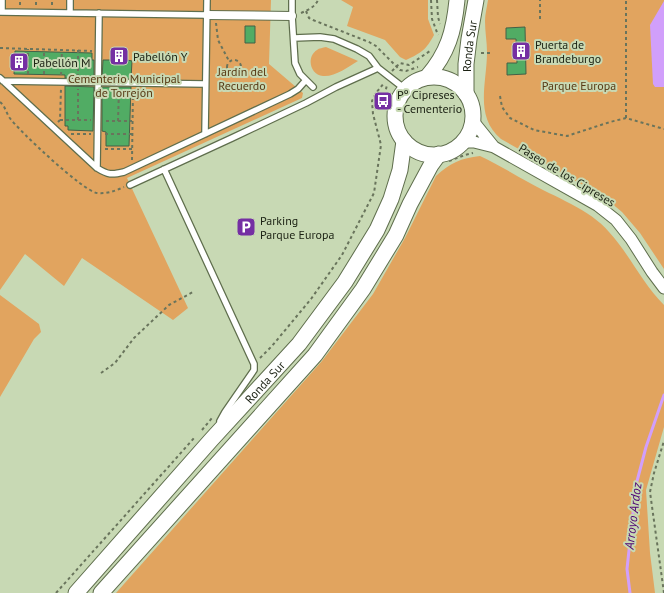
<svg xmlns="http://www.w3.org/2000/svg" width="664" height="593" viewBox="0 0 664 593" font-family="'PT Sans',sans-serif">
<rect width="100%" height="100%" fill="#c8d9b4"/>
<path fill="#e1a45f" d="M0 0H271L269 64 303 93 302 98 127 178 188 308 173 320 82 258 64 286 25 254 0 290Z
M341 0H428V19L434 35C426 50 421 53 406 60L400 57 385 40 347 26 353 7Z
M488 0H664V269L640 233 622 212 604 197 501 139C474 116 487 83 487 52 487 42 485 32 485 21 485 14 487 7 488 0Z
M326 47 358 61C348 67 335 77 323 76 310 75 306 57 317 50 319 48 323 48 326 47Z
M480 156C497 164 512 173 528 182 554 197 590 209 609 232 630 255 642 283 664 305V427L646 490 650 553 655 593H116L322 361 373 294 405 238 436 176C450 163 461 158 480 156Z
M0 295 39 324 41 332 34 339 0 397Z"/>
<path fill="#d19ffb" d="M664 1V87H655L653 84 650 25Z"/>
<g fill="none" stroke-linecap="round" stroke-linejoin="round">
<path stroke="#d19ffb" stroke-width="3" d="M630 593 627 569 636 485 646 447 664 395"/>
</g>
<path fill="#51ac64" stroke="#436047" d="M245 26H255V43H245Z
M525 27 526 74 507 75V63H517L516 39H506V28Z
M15 51 92 53V60H94V78H65V75L14 74Z
M111 52H127V60L132 61 131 79 102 78 103 60H111Z
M65 86 94 87 93 131 68 130V126H65Z
M102 87H131L129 146H106V132L102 131Z"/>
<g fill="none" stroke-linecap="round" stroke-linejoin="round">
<defs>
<path id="service" d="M292 0V16L295 63 300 74 313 87
M0 12 207 15
M2 12V0
M70 13V0
M294 38 320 37 334 39 357 49 369 56 378 68 405 89
M0 78 97 168C108 175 112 175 124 172L290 94 298 89 306 80
M3 81 205 84
M205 134 207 0
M97 168 99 13
M164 169 254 364V370L225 412 220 421
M130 185 232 138 306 103 336 87 378 68"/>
<path id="pedestrian" d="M207 15 292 16"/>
<path id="minor" d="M473 121 494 147
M462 142H474L494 147 597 205 616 220 631 239 652 272 664 288"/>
<g id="secondary">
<path d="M427 77C448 53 454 31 457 0"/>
<circle cx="434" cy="116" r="39"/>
<path id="s1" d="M466 94V64L469 39 476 0"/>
<path id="s2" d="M76 593 211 440 299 344 345 282 377 230 391 199 400 170 404 141"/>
<path d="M101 593 315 355 363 289 396 235 410 204 431 165 439 154"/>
</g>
</defs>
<use href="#service" stroke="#5f6e4d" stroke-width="8"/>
<use href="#pedestrian" stroke="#5f6e4d" stroke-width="10"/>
<use href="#minor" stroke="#5f6e4d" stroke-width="13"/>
<use href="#secondary" stroke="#5f6e4d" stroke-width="17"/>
<path stroke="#69745c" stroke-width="2" stroke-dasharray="3 3" stroke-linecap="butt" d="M431 0 432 19 438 35
M437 0 438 17 440 24
M20 5V0
M36 5V0
M52 5V0
M306 11 309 18 313 20 369 42 376 46 400 70 406 71 418 67
M301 13C308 10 315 7 318 0
M540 19V0
M216 23 218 40 229 61
M0 48 92 51
M78 50V75
M481 53H492
M227 67a7 7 0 1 1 14 0a7 7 0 1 1-14 0Z
M392 71 400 63 409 65 430 51
M28 74V49
M44 74V49
M61 75 62 50
M500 96 502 107 510 118 534 130 567 136 610 122 626 118 664 129
M383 101 387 85
M0 102C5 106 6 112 9 117 19 131 83 191 97 193 107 194 115 191 124 187
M626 118V0
M60 120H91
M78 120V89
M106 121H132
M118 121 119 90
M58 122 60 120 61 89
M71 134H91
M105 134H132
M105 149H132
M132 160 133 90
M449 161 465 155 473 153
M260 358 272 346 311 299 342 255 374 193 381 145 379 137 373 114 372 101 376 93 384 83
M101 373 115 363 134 338 169 305 193 292
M202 430 212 418
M56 593 195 437
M664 593 650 492 654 473 664 441"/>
<use href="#service" stroke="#fff" stroke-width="5.5"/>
<use href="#pedestrian" stroke="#fff" stroke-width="8"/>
<use href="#minor" stroke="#fff" stroke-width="11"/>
<use href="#secondary" stroke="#fff" stroke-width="15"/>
</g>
<defs>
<symbol id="building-square" viewBox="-11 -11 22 22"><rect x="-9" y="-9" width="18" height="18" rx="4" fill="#752fa3" stroke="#c8d9b4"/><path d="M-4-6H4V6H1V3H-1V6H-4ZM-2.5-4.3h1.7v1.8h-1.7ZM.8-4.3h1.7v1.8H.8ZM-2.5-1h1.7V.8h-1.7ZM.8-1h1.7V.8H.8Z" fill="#fff"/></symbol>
<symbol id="bus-square" viewBox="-11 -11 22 22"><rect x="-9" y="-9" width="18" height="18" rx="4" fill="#752fa3" stroke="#c8d9b4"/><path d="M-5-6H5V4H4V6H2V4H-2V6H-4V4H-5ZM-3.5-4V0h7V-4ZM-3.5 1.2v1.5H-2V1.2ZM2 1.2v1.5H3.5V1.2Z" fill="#fff"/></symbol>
<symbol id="parking-square" viewBox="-11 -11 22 22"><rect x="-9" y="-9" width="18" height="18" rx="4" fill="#752fa3" stroke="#c8d9b4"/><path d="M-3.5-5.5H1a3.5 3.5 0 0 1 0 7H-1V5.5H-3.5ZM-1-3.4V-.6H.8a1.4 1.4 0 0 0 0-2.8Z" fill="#fff"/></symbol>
</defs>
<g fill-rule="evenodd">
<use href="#building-square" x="510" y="40" width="22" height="22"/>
<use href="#building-square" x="108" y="45" width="22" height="22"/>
<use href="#building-square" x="8" y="51" width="22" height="22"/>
<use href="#bus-square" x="372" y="90" width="22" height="22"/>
<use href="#parking-square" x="235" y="216" width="22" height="22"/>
</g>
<g text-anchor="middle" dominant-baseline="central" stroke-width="4" stroke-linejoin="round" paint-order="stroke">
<g font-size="12" fill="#1b2113" stroke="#c8d9b4" text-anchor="start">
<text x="535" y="44">Puerta de<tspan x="535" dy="14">Brandeburgo</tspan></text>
<text x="133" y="56">Pabellón Y</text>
<text x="33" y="62">Pabellón M</text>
<text x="397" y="94">Pº Cipreses<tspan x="397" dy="14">- Cementerio</tspan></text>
<text x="260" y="220">Parking<tspan x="260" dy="14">Parque Europa</tspan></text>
</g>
<g font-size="12" fill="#1b2113" stroke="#c8d9b4">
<text stroke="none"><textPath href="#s1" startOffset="48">Ronda Sur</textPath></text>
<text transform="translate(567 175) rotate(31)">Paseo de los Cipreses</text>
<text stroke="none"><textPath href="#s2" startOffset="283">Ronda Sur</textPath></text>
</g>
<g font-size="12" fill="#583a15" stroke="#c8d9b4">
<text x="242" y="71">Jardín del<tspan x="242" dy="14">Recuerdo</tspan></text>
<text x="124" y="78">Cementerio Municipal<tspan x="124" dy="14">de Torrejón</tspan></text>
<text x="579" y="85">Parque Europa</text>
</g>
<g font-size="13" font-style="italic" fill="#4d0174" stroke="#c8d9b4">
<text transform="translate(633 516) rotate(-83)">Arroyo Ardoz</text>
</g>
</g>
</svg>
